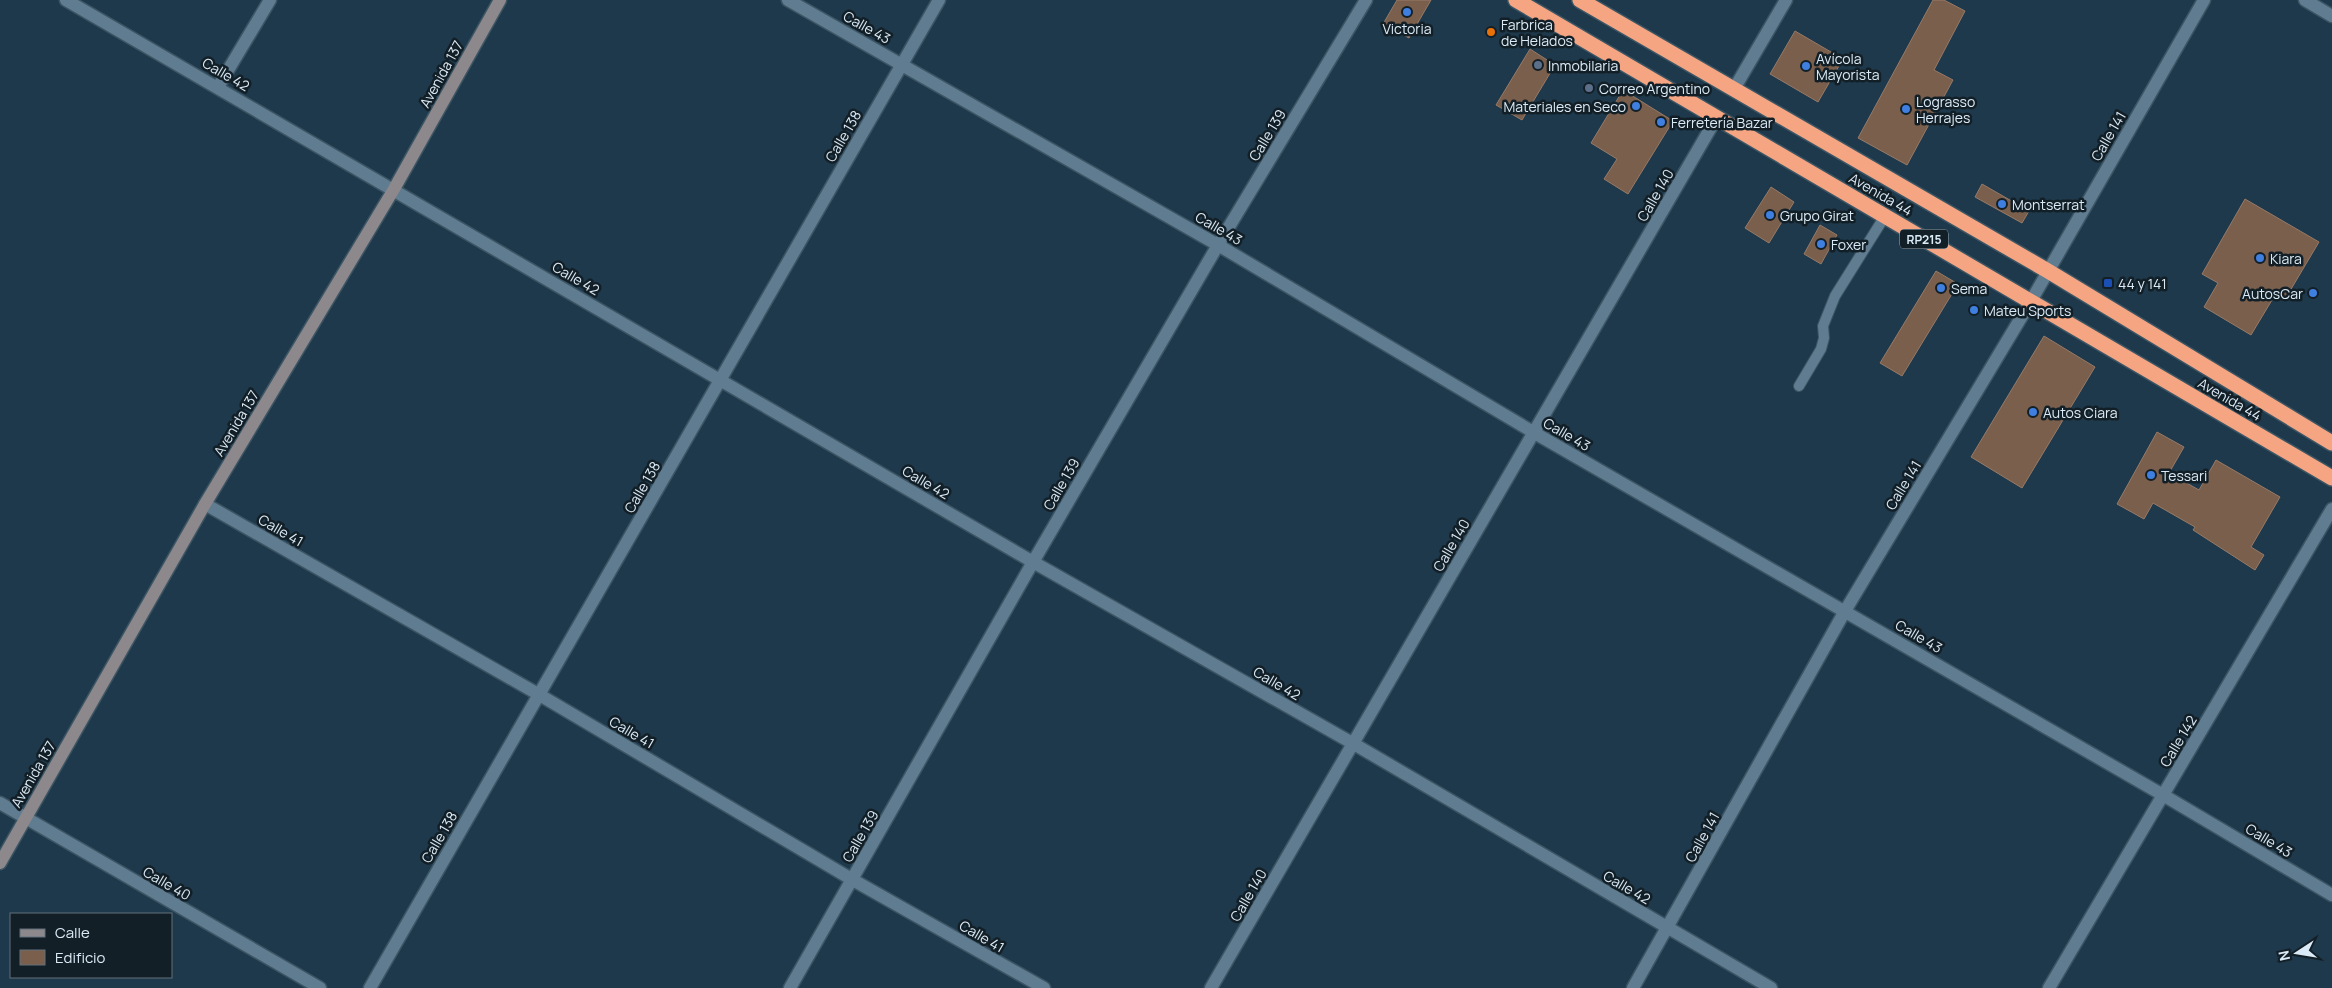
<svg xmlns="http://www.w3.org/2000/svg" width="2332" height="988" viewBox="0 0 2332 988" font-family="Manrope,sans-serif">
<rect width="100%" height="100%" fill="#1e394b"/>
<path fill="#7a5f4c" stroke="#977a67" d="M1397 0H1431L1409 38 1383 24Z
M1933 0H1944L1965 11 1934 70 1953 80 1907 165 1858 138Z
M1795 31 1843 59 1818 102 1770 74Z
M1530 49 1555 65 1522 120 1496 105Z
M1623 90 1673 121 1628 194 1604 179 1617 159 1591 143Z
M1982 184 2029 211 2022 223 1975 197Z
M1771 187 1794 202 1769 243 1745 228Z
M2245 199 2319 242 2284 301 2275 295 2251 335 2204 307 2218 283 2202 274Z
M1820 225 1837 235 1821 264 1804 254Z
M1936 271 1958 284 1902 376 1880 363Z
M2044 336 2095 367 2022 488 1971 457Z
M2157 432 2184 447 2169 473 2199 490 2216 460 2280 497 2251 547 2264 555 2255 570 2193 530 2195 527 2153 503 2144 519 2117 504Z"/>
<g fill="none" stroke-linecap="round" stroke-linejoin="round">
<defs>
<path id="lane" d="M1799 386 1821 349 1824 338 1823 326 1835 296 1885 216"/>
<path id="street" d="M66 0 1033 562 1354 744 1771 988
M788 0 1218 245 1533 432 2163 795 2332 895
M2305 0 2332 16
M218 87 270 0
M1734 89 1786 0
M205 504 538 694 853 880 1044 988
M0 803 320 988
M370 988 939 0
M790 988 1033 562 1218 245 1366 0
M1211 988 1717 117
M1633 988 1845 611 2031 301 2204 0
M2049 988 2332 509"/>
<path id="secondary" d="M0 863 205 504 394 189 500 0"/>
<path id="highway" d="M1516 0 2332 478
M1580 0 2048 271 2332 443"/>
</defs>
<use href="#lane" stroke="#3c5564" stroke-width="12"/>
<use href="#street" stroke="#3c5564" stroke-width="15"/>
<use href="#secondary" stroke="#3c5564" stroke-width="15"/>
<use href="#highway" stroke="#3c5564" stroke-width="18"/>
<use href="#lane" stroke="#607c91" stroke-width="10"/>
<use href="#street" stroke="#607c91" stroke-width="12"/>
<use href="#secondary" stroke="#8d888c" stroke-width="12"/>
<use href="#highway" stroke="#f5a582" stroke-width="15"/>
</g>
<g fill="#3f7fe0" stroke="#131f27" stroke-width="2">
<circle cx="1407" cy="12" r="5"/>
<circle cx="1806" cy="66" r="5"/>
<circle cx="1636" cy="106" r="5"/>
<circle cx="1906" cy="109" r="5"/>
<circle cx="1661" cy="122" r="5"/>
<circle cx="2002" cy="204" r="5"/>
<circle cx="1770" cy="215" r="5"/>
<circle cx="1821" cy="244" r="5"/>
<circle cx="2260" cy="258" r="5"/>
<circle cx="1941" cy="288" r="5"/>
<circle cx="2313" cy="293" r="5"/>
<circle cx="1974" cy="310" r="5"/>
<circle cx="2033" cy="412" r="5"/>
<circle cx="2151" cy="475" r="5"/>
</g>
<circle fill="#e8710a" stroke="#131f27" stroke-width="2" cx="1491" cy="32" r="5"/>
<g fill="#5c6f8a" stroke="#131f27" stroke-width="2">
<circle cx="1538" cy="65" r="5"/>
<circle cx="1589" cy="88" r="5"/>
</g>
<rect fill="#1a4fb4" stroke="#131f27" stroke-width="2" x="2103" y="278" width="10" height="10" rx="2.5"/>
<g text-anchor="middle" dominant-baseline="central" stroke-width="5" stroke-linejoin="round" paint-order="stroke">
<rect fill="#131f27" stroke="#9eadb8" stroke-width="1" x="1900" y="229.5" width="48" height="19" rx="4"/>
<g font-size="12" font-weight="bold" fill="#daeaf6">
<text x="1924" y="239">RP215</text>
</g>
<g font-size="14" fill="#daeaf6" stroke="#131f27" text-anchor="start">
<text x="1501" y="24">Farbrica<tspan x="1501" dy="16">de Helados</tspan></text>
<text x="1407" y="28" text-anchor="middle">Victoria</text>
<text x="1816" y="58">Avícola<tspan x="1816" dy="16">Mayorista</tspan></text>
<text x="1548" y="65">Inmobilaria</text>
<text x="1599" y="88">Correo Argentino</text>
<text x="1916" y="101">Lograsso<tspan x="1916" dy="16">Herrajes</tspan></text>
<text x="1626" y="106" text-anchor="end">Materiales en Seco</text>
<text x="1671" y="122">Ferretería Bazar</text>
<text x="2012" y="204">Montserrat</text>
<text x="1780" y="215">Grupo Girat</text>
<text x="1831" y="244">Foxer</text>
<text x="2270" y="258">Kiara</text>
<text x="2118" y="283">44 y 141</text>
<text x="1951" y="288">Sema</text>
<text x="2303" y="293" text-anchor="end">AutosCar</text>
<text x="1984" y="310">Mateu Sports</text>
<text x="2043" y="412">Autos Ciara</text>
<text x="2161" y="475">Tessari</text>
</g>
<g font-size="14" fill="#daeaf6" stroke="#131f27">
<text transform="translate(867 27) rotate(29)">Calle 43</text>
<text transform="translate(226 74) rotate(30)">Calle 42</text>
<text transform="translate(441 74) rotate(-61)">Avenida 137</text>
<text transform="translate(1267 135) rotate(-59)">Calle 139</text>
<text transform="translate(843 136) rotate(-60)">Calle 138</text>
<text transform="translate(2108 136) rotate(-60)">Calle 141</text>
<text transform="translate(1881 194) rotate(30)">Avenida 44</text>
<text transform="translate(1655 195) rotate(-60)">Calle 140</text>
<text transform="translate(1219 228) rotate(30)">Calle 43</text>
<text transform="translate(576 278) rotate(30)">Calle 42</text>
<text transform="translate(2230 399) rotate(30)">Avenida 44</text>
<text transform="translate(236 423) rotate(-59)">Avenida 137</text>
<text transform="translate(1567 434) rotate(30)">Calle 43</text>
<text transform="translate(926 482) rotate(30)">Calle 42</text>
<text transform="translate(1061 484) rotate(-60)">Calle 139</text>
<text transform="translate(1903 485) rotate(-59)">Calle 141</text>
<text transform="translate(642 487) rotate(-60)">Calle 138</text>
<text transform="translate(281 530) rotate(30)">Calle 41</text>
<text transform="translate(1451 545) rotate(-60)">Calle 140</text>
<text transform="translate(1919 636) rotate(30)">Calle 43</text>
<text transform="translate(1277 683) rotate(30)">Calle 42</text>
<text transform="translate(632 732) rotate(30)">Calle 41</text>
<text transform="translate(2178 741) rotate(-59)">Calle 142</text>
<text transform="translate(33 774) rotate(-60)">Avenida 137</text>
<text transform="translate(860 836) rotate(-60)">Calle 139</text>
<text transform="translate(439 837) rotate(-60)">Calle 138</text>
<text transform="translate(1702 837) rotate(-61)">Calle 141</text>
<text transform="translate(2269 840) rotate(31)">Calle 43</text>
<text transform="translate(167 883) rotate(30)">Calle 40</text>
<text transform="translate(1627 887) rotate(30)">Calle 42</text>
<text transform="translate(1248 895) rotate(-60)">Calle 140</text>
<text transform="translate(982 936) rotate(30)">Calle 41</text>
</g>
</g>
<rect x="10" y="913" width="162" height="65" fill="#131f27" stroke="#63707a"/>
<rect x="20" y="929" width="25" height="8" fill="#8d888c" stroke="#63707a"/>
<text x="55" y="938" font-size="15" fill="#daeaf6">Calle</text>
<rect x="20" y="950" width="25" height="15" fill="#7a5f4c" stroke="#63707a"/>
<text x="55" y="963" font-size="15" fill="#daeaf6">Edificio</text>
<g transform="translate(2297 953) rotate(258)" stroke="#131f27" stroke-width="4" paint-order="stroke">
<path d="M0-4L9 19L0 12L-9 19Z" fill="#daeaf6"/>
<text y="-8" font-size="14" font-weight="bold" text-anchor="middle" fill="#daeaf6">N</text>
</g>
</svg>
